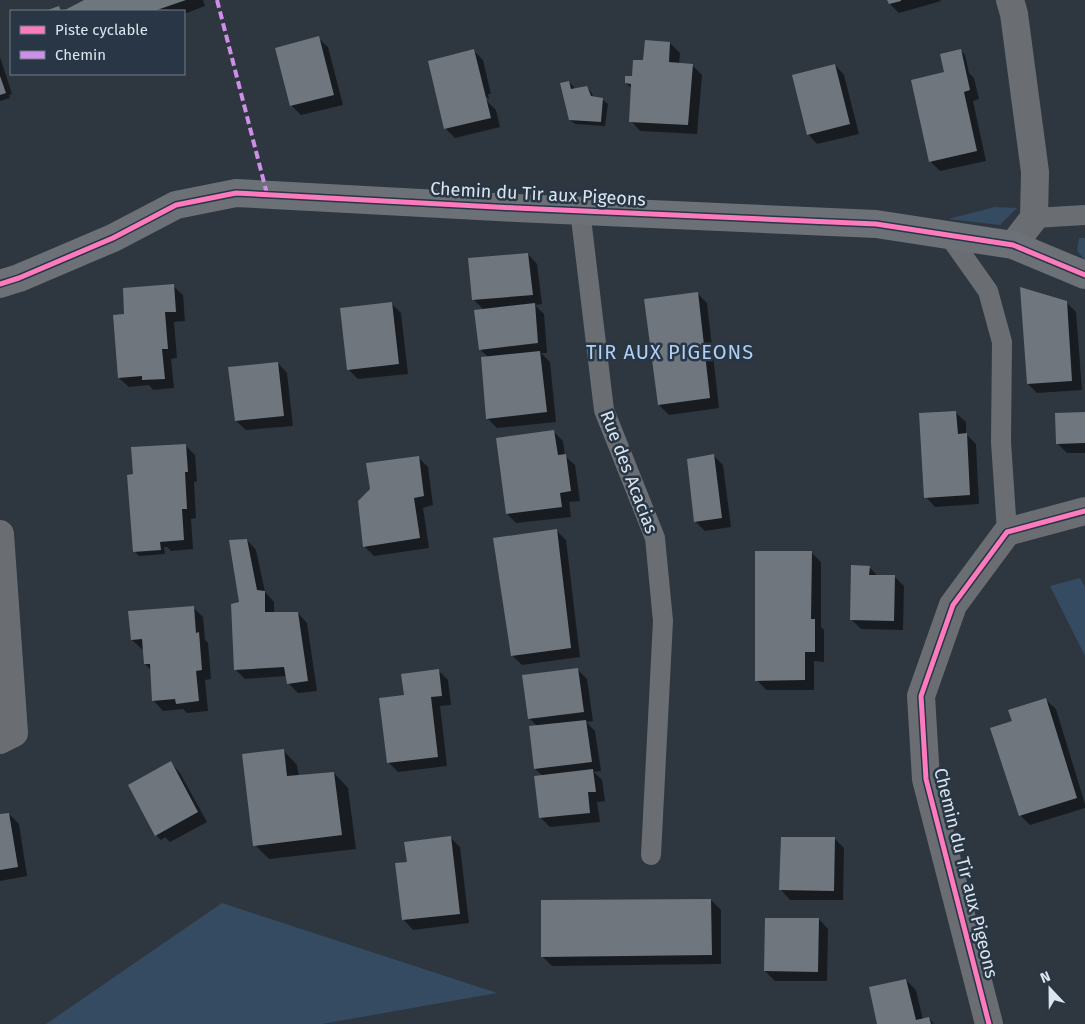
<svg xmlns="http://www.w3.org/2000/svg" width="1085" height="1024" viewBox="0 0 1085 1024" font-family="'Fira Sans',sans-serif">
<rect width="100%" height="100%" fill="#2e363f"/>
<path fill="#354b62" d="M995 207 1017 208 1000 225 948 219Z
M1079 238H1085V260L1077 251Z
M1080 578 1085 587V656L1050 586Z
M222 903 497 993 322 1024H46Z"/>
<path fill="#0007" d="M88 0H203L205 6 184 14V11H66Z
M889 0H940L941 1 899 13 890 4Z
M318 38 328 47 343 105 301 115 291 105Z
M670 43 680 53 679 64 692 65 702 75 697 134 640 131 631 121 632 89 626 83 633 77 644 62Z
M473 50 483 60 491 94H488L489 100 486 96V100L496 110 500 127 455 138 445 128Z
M961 51 965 55 969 73 974 78 979 99 973 101 986 161 940 171 930 161 945 73Z
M0 57 12 94 9 95 10 98 0 101Z
M835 65 844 75 859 134 817 144 808 134Z
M569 82 574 87V89L586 87 591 92 594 98 603 100 608 104 605 126 575 124 570 120Z
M528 254 537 264 542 304 535 305 544 314 547 353H541L550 362 556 422 497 428 488 419 489 358 480 349 484 310 473 299Z
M173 286 183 295 185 321 174 322 177 358 171 359 174 388 153 390 149 385 129 387 119 378 125 316Z
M697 293 707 303 719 408 669 415 659 405 646 300Z
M1066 302 1076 312 1082 390 1037 393 1028 384Z
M391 303 401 313 408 374 358 379 349 370Z
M278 363 287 373 293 426 246 430 236 421Z
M956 413 966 422V434L976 444 979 504 935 507 926 497Z
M1085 413V453H1067L1058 444Z
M554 432 563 441 565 456 575 465 580 501 569 502 571 517 516 523 507 514Z
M185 445 195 455 197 481 194 482 196 518 191 519 193 549 171 551 167 547H164L165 554 139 556 134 551V476Z
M714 456 723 465 731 527 705 531 695 521Z
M418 457 428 467 433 505 423 508 429 548 374 556 364 546Z
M557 531 566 540 580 657 522 665 512 655Z
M247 540 256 550 265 592 274 602V613H298L307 623 317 691 298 693 288 683 287 676 245 679 235 669Z
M811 552 821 562V627L824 630V662L814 661V690H766L757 680Z
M869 567 878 576 895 577 904 586 903 630 861 629 851 619Z
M193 607 203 617 205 640 208 643 211 679 205 680 208 711 187 713 183 709 163 711 154 701 151 670 145 664 144 649H142L132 640Z
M577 669 587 679 593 721 586 722 595 731 601 771 594 772 602 780 605 801 597 802 600 822 550 827 540 817 543 776 535 769 537 726 529 718Z
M438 670 448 680 451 705 440 706 447 766 398 772 388 762 405 696Z
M1046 700 1056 709 1085 804V808L1030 825 1020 815 1013 722Z
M283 750 297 765 299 777 334 773 348 788 356 849 269 859 255 845Z
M171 763 180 773 207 822 170 842 165 837 161 840 156 835Z
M9 814 19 824 27 876 0 881V816Z
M450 837 460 847 469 923 413 930 404 920 397 864 408 863Z
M834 838 844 848 843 900H790L781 890Z
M711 900 721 910V964L552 966 542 956Z
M819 919 828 929 827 981H775L765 971Z
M906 980 916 990 923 1020 929 1018 934 1024H878Z"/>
<path fill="#6f767e" d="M84 0H186L154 11H63Z
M887 0H901V1L889 4Z
M59 6 61 11H45Z
M319 36 334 95 290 106 275 48Z
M645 40 670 42 669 62 693 64 688 125 629 122 631 84 625 83V76H632L633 60H643Z
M474 49 491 118 444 129 428 61Z
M961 49 970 90 964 92 977 151 929 162 911 80 944 72 940 54Z
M835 64 850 124 807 135 792 75Z
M0 76 6 93 0 95Z
M569 81 571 89 587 86 591 96 603 98 601 122 569 120 560 83Z
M528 253 533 295 472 300 468 258Z
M174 284 176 312H165L168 349H162L165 379 142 380V376L118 378 113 315 124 314 123 288Z
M1020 287 1067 301 1072 381 1027 384Z
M698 292 710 398 658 405 644 299Z
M392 302 399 364 347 370 340 308Z
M535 303 538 343 479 350 474 310Z
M540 351 547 412 486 419 481 357Z
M278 362 284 416 235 421 228 367Z
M956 411 958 434 967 433 970 495 924 498 919 413Z
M1085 412V443L1056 444 1055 413Z
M554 430 558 455 566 454 571 491 560 493 562 507 506 514 496 438Z
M186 444 188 472H185L187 509H182L184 540 160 542 161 550 133 552 127 475 133 474 131 447Z
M714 454 722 518 694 522 687 459Z
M419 456 424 496 414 498 420 538 363 547 358 501 370 489 366 463Z
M557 529 571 648 511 656 493 538Z
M247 539 257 590 265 591V612H298L308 681 287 684 284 667 234 670 231 604 239 602 229 540Z
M755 551H812L811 619H815V652H805V680L755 681Z
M851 565 870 566 869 575H895L894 621 850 620Z
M194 606 196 633 199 632 202 670 196 671 199 701 176 704 175 699 152 701 150 664H144L142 639 131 640 128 611Z
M578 668 584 712 528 719 522 675Z
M439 669 442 696 431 697 438 757 387 763 379 698 404 695 401 674Z
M1046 698 1077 798 1019 816 990 728 1012 721 1008 710Z
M586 720 592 762 534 769 529 726Z
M284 749 287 776 334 772 342 835 253 846 242 754Z
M171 761 198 812 155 836 128 785Z
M593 769 596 792H588L590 813 539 818 534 776Z
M9 813 18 867 0 870V814Z
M451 836 460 914 402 920 395 863 407 862 404 842Z
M781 837H835L834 891 779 890Z
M711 899 712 955 541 957V900Z
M765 918H819L818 972 764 971Z
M906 979 916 1020 929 1017 931 1024H877L869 987Z"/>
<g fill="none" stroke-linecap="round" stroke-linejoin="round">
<path stroke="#6a6d72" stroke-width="20" d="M580 210 604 410 655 538 663 621 651 855
M1034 218 1085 215
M949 236 988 291 1002 342 1001 442 1007 532"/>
<path stroke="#6a6d72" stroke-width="28" d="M1010 0 1014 14 1035 172 1034 218 1013 245
M0 534 14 733 0 740
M989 1024 926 779 921 696 953 605 1007 532 1085 511"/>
<path stroke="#6b7176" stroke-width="28" d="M0 284 19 278 113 238 176 205 236 193 516 208 876 224 1013 245 1085 275"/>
<path stroke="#ce8fe9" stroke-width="4" stroke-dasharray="8 4" stroke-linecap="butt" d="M217 0 267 194"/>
<defs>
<path id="cycleway" d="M0 284 19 278 113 238 176 205 236 193 516 208 876 224 1013 245 1085 275
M989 1024 926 779 921 696 953 605 1007 532 1085 511"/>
</defs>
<use href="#cycleway" stroke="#283645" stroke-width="8"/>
<use href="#cycleway" stroke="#fd7abc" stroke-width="5"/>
</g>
<g text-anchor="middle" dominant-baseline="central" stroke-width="5" stroke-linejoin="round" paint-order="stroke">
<g font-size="18" fill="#dce5ee" stroke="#283645">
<text transform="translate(538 194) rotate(3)">Chemin du Tir aux Pigeons</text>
<text transform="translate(629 472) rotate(69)">Rue des Acacias</text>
<text transform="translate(966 873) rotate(76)">Chemin du Tir aux Pigeons</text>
</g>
<g font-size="20" letter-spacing="1" fill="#b0d0f3" stroke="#283645">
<text x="670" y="352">TIR AUX PIGEONS</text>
</g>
</g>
<rect x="10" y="10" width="175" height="65" fill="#283645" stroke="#707c89"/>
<rect x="20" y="26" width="25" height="8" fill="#fd7abc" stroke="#707c89"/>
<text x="55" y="35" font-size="15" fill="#dce5ee">Piste cyclable</text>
<rect x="20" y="51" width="25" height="8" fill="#ce8fe9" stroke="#707c89"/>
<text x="55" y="60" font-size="15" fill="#dce5ee">Chemin</text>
<g transform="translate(1050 989) rotate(338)" stroke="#283645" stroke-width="4" paint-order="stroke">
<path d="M0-4L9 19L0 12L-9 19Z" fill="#dce5ee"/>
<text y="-8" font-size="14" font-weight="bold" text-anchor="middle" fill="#dce5ee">N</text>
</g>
</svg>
